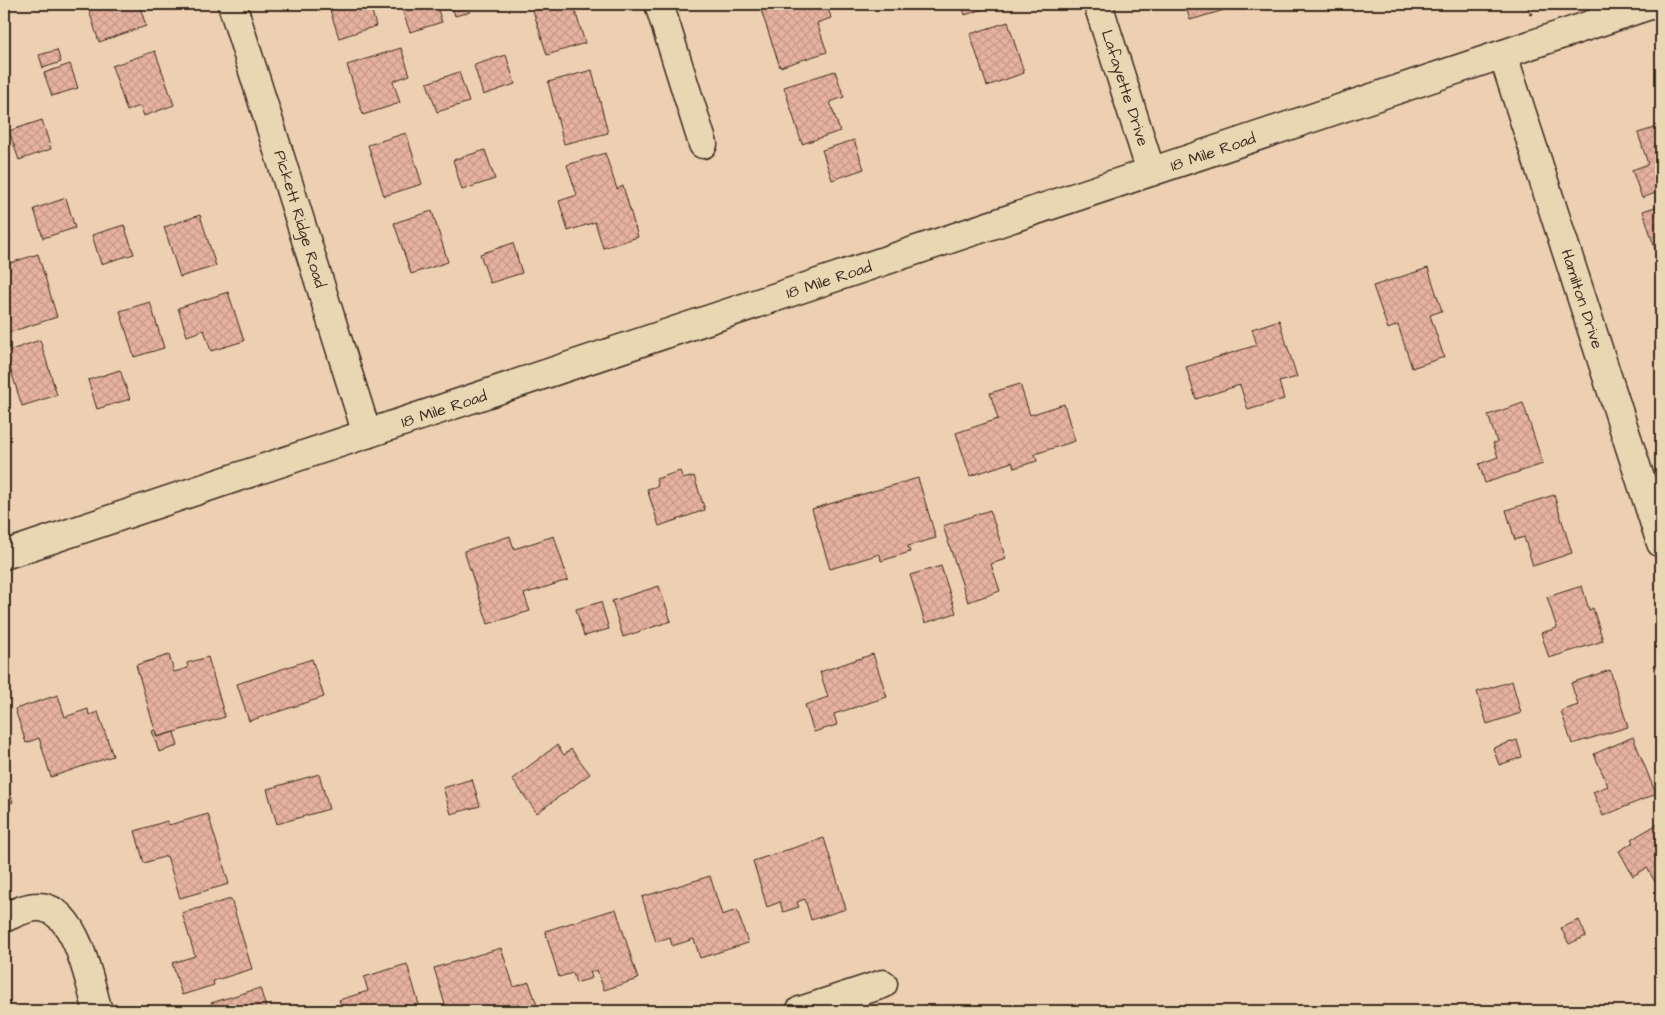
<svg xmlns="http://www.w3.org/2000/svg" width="1665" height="1015" viewBox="0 0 1665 1015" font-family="'Architects Daughter',sans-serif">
<defs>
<pattern id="building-cross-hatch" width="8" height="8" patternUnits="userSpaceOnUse" patternTransform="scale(1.25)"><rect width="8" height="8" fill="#e7b29f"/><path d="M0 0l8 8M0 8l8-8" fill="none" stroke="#c79988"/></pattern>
</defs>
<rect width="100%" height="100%" fill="#edd0b1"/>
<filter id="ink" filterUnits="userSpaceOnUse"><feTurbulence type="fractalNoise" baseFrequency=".02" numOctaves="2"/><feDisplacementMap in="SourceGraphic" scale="10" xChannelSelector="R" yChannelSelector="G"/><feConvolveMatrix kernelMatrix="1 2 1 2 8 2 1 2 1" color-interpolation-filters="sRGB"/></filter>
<g filter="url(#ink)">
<path fill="url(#building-cross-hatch)" stroke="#3b2a1e" d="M87 4H139L146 26 99 42Z
M328 4H370L376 26 339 38Z
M400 4H436L442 22 410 32Z
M451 4H468L470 12 455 16Z
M531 4H573L585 43 547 55Z
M782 4H827L831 18 817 23 827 52 780 67 761 10Z
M962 4H998L965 15Z
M1185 4H1226L1228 9 1190 20Z
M1008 22 1024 73 987 86 970 34Z
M401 48 410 75 393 81 400 103 363 115 347 65Z
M57 50 61 62 43 68 39 55Z
M155 51 174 105 144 116 140 106 127 111 112 66Z
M506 55 515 84 483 95 474 65Z
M70 64 78 88 52 96 44 73Z
M592 70 608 133 564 144 548 82Z
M835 71 844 97 830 102 840 131 802 144 784 87Z
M459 72 469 102 437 112 427 83Z
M42 120 51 149 19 160 9 131Z
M1661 126V191L1642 198 1632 170 1648 164 1638 133Z
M406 133 422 184 384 196 368 145Z
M854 140 864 169 832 180 822 150Z
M485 150 495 179 462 190 453 160Z
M605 153 617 189 623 186 638 237 603 248 595 222 568 231 559 201 577 195 567 165Z
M66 198 75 228 43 238 34 209Z
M1661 205V268L1643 211Z
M432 211 448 262 411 274 394 223Z
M4 214 10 236 4 238Z
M200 215 216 266 180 277 164 227Z
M124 225 134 254 101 264 92 235Z
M513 243 522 273 490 283 480 254Z
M38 254 57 317 4 334V265Z
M1428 268 1442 311 1430 315 1444 357 1412 368 1398 325 1388 329 1373 286Z
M228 292 244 341 211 351 204 330 187 336 178 308Z
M150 302 164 348 134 357 120 311Z
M1279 320 1297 377 1279 382 1284 399 1248 410 1240 385 1196 399 1186 367 1257 345 1252 329Z
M40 340 57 395 22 406 5 352Z
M120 370 130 399 97 409 88 380Z
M1020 384 1030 415 1064 404 1075 441 1035 454 1037 461 1014 468 1012 462 970 476 956 433 998 419 990 393Z
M1523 403 1543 464 1485 483 1479 464 1498 457 1493 443 1497 442 1488 415Z
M680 471 683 479 694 476 705 510 659 526 647 489 658 486 656 479Z
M918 478 936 538 908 546 910 552 881 561 880 554 830 569 812 509Z
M1554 495 1572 553 1533 566 1524 537 1515 540 1506 510Z
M990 510 1006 559 991 564 1000 591 968 602 943 526Z
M510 536 514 549 554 536 568 580 524 594 530 611 488 624 464 551Z
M941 566 956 613 925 623 910 575Z
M659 586 671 621 623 637 612 601Z
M1582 586 1589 610 1593 608 1603 641 1549 658 1541 633 1557 628 1547 597Z
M601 602 609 629 584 636 576 609Z
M873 654 887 697 834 714 837 725 814 732 805 705 828 697 820 672Z
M169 655 174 672 188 668 187 663 208 657 225 717 157 737 136 665Z
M312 659 324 697 249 721 237 684Z
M1610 670 1628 727 1572 744 1561 711 1578 705 1571 683Z
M1512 681 1521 713 1487 724 1477 692Z
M58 695 65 717 88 709 89 715 98 712 113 756 51 777 39 738 26 743 15 709Z
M155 730 157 737 174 732 178 746 159 752 152 731Z
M1633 737 1656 794 1603 816 1593 792 1608 786 1594 754Z
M1517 740 1522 757 1499 765 1493 748Z
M557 745 564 755 571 749 590 774 537 813 512 779Z
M319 774 329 809 277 824 267 789Z
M4 776 13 802 4 806Z
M472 779 480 806 451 814 443 788Z
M208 814 229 884 180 898 167 856 144 863 135 831 167 821 169 825Z
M1661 822V885L1658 887 1647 868 1633 876 1619 851 1634 842 1632 839Z
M824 838 846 909 811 920 805 899 797 902 799 907 783 912 780 902 767 907 753 861Z
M710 876 722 915 737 910 748 943 700 958 694 939 672 946 670 937 656 942 642 897Z
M231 899 252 969 213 981 214 985 182 995 172 963 195 956 182 913Z
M616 909 638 979 604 990 597 970 590 972 592 978 576 983 573 973 559 977 545 931Z
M1579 920 1586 936 1569 944 1561 928Z
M501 948 514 987 529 982 539 1011H462L461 1009 447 1011 434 968Z
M407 964 421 1011H343L339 1000 368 991 364 977Z
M260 988 267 1011H213L211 1003Z"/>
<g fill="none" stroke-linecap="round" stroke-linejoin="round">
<defs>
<path id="minor" d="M232 4 367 434
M659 4 703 144
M1098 4 1151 172
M1503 55 1661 543
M4 555 1653 4
M4 918C13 914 26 907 37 907 77 906 89 982 98 1011
M800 1011 883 984"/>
</defs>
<use href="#minor" stroke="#3b2a1e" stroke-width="31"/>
<path stroke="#3b2a1e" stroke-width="3" stroke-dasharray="5 4" stroke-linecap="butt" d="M1528 4 1531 15"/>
<use href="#minor" stroke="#e9d7b4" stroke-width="28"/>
</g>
</g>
<g text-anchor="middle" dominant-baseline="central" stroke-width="4" stroke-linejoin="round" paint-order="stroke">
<g font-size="16" fill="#3b2a1e" stroke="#e9d7b4">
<text transform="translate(1125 88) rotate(72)">Lafayette Drive</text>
<text transform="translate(1213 152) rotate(-19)">18 Mile Road</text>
<text transform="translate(300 219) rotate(73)">Pickett Ridge Road</text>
<text transform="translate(829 280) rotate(-18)">18 Mile Road</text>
<text transform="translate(1582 299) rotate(72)">Hamilton Drive</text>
<text transform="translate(444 409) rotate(-18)">18 Mile Road</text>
</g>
</g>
<rect width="1665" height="1015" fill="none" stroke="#e9d7b4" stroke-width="20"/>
<rect x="10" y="10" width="1645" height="995" fill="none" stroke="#3b2a1e" stroke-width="2" filter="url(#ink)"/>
</svg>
